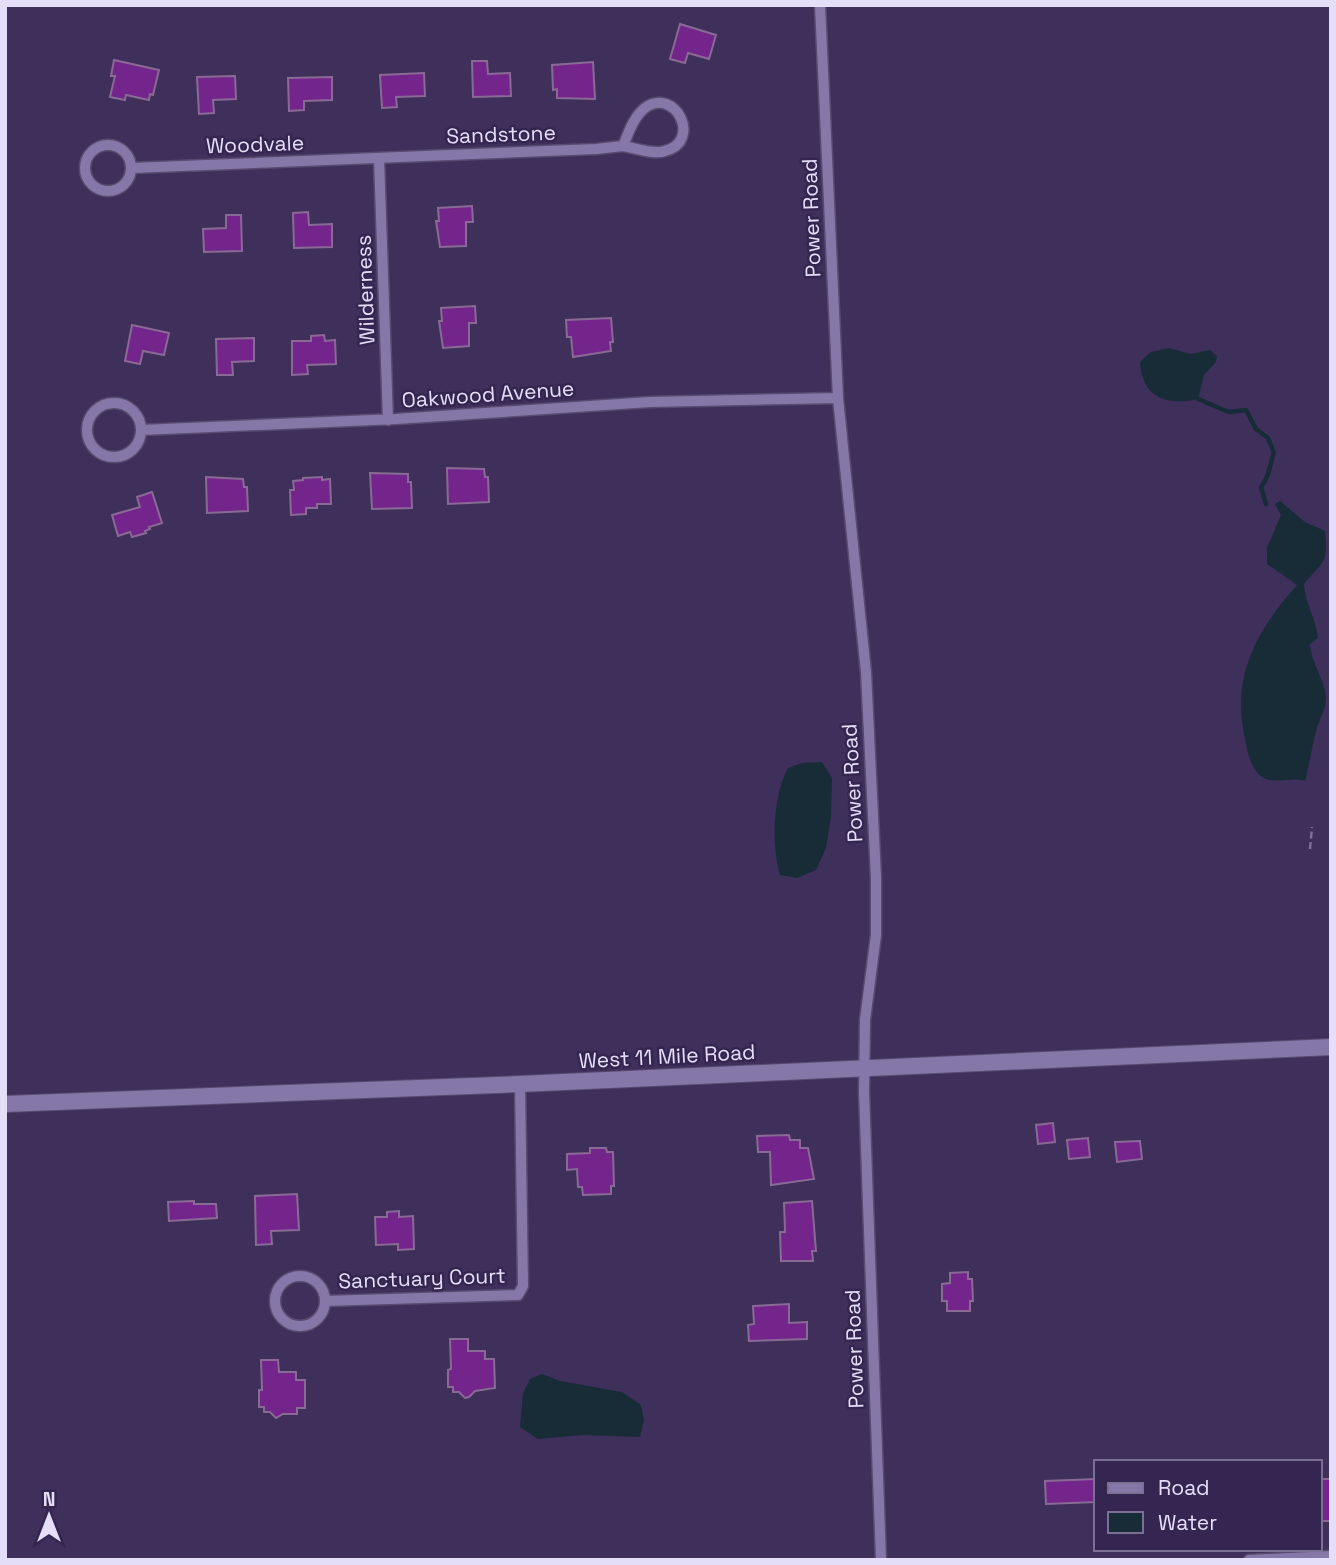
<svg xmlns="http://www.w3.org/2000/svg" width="1336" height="1565" viewBox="0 0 1336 1565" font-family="'Space Grotesk',sans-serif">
<rect width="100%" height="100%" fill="#3e305b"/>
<path fill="#182c38" d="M1169 348 1191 354 1210 350 1217 356 1216 362 1204 375 1198 399C1167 406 1142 398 1140 362L1151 352Z
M1280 501 1305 522 1325 531C1329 563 1323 561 1304 584 1305 603 1316 618 1318 638L1310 644C1311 663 1324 678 1326 696 1327 708 1320 717 1317 728 1312 745 1310 763 1305 781 1291 776 1275 785 1262 777 1251 769 1248 755 1246 743 1230 679 1255 632 1297 585L1267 564V548L1281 515 1275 504Z
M822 762 832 778 831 817 826 848 816 870 797 878 780 875C771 845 773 795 788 768L802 763Z
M542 1374 560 1381 622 1392 641 1405 644 1420 640 1437 583 1435 538 1439 520 1427 523 1393 530 1379Z"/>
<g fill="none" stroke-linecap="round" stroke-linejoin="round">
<path stroke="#182c38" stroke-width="4.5" d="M1198 399 1229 412 1246 410 1256 429 1268 438 1274 453C1269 466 1270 476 1261 487L1266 504"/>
</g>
<path fill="#73258c" stroke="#896a94" stroke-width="2" d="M680 24 716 35 709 59 688 53 685 63 670 59Z
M114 60 159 70 153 95 150 94 149 100 126 95 125 100 110 97 115 76H111Z
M472 61H487L488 74 510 73 511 96 473 97Z
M593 62 595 99 557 98V89L553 90 552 65Z
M424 73 425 96 396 97 397 107 382 108 380 75Z
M235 76 236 99 213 100 214 113 199 114 197 77Z
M332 77V100L304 101V110L289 111 288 78Z
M472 206 473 222H466V246L440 247 436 221H439L438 208Z
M308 212 309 225 332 224V247L294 248 293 213Z
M226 215H241L242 251 204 252 203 229 226 228Z
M475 306 476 323H469V346L443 348 439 321H442L441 308Z
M611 318 613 342H610L611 351 573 357 571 337H567L566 320Z
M132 325 169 333 164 355 143 351 140 364 125 361Z
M324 335 325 341 335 340 336 364 307 365 308 374 292 375V341H311V336Z
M254 338V361L232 362 233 375H217L216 339Z
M447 468 484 469 485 477H488L489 502 448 504Z
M370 473 408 474V482H411L412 508 372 509Z
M206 477 243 479 244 487H247L248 511 207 513Z
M322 477V480L330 479 331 504H317V508H306V514L291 515 290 490H294L293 481 303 480V478Z
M152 492 162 523 149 527 150 529 145 531 146 533 132 537 130 532 118 536 112 515 140 507 137 497Z
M1053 1123 1055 1142 1038 1144 1036 1125Z
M789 1135 790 1140H800V1148H808L814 1179 771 1185 770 1152H758L757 1136Z
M1088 1138 1090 1157 1069 1159 1067 1140Z
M1140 1141 1142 1159 1117 1162 1115 1142Z
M590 1148H606L607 1152H613L614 1186H611V1194L583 1195 582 1187H578L577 1169 567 1170V1154L590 1153Z
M297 1194 299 1230 271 1231 272 1244 256 1245 255 1196Z
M194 1201V1204H216L217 1218 169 1221 168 1202Z
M812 1201 816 1251H812L813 1261H781L780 1232H785L784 1203Z
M399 1211V1217L413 1216 414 1249 398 1250V1244L376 1245 375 1217H387V1212Z
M968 1272V1279H972L973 1301H970V1311H947V1301H942V1284L950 1283V1273Z
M789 1304V1323L807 1322V1339L749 1341 748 1325 754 1324 753 1306Z
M450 1339H468V1351H485V1359H494L495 1388 475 1391 469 1397 465 1398 459 1392H453V1387H448V1370L451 1369Z
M261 1360H278L279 1372H296V1380H305V1408H297V1414H283L276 1418 270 1412H264V1407H259V1390H262Z
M1096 1479V1502L1046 1504 1045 1481Z
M1320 1479H1331V1521H1320Z"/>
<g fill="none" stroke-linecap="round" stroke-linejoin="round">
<defs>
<path id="street" d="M820 5 838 398 866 672 876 877V935L865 1020 864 1092 881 1560
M85 168a23 23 0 1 1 46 0a23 23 0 1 1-46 0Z
M379 158 388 420
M132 168 596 149 623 146C628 134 634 116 645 108 675 86 703 141 665 151 654 155 635 148 623 146
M87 430a27 27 0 1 1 54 0a27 27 0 1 1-54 0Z
M141 430 396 419 650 402 838 398
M275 1301a25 25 0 1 1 50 0a25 25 0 1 1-50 0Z
M325 1301 518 1295 523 1286 520 1084
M1249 1560 1331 1556"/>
<path id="secondary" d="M5 1104 520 1084 1331 1047"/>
</defs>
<use href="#street" stroke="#574b6f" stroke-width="13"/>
<use href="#secondary" stroke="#574b6f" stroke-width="18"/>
<path stroke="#7b7095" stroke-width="2.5" stroke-dasharray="7 3.5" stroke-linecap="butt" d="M1310 849 1312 827"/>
<use href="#street" stroke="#8578a8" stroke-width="10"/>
<use href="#secondary" stroke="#8578a8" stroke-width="16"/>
</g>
<g text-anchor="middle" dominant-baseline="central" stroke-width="5" stroke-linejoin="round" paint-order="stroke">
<g font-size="21" fill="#e4def9" stroke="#342650">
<text transform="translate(501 134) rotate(-2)">Sandstone</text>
<text transform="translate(255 144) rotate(-2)">Woodvale</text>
<text transform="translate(811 218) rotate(-92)">Power Road</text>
<text transform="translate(365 290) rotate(-92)">Wilderness</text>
<text transform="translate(488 394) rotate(-4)">Oakwood Avenue</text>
<text transform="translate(852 783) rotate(-93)">Power Road</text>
<text transform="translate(667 1056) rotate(-3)">West 11 Mile Road</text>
<text transform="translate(422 1278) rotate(-2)">Sanctuary Court</text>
<text transform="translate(854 1349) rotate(-92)">Power Road</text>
</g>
</g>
<rect width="1336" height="1565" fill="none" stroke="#e4def9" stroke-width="14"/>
<rect x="1094" y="1460" width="228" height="91" fill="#342650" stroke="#7a7094" stroke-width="2"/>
<rect x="1108" y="1483" width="35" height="10" fill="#8578a8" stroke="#7a7094" stroke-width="2"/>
<text x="1158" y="1495" font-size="21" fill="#e4def9">Road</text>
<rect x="1108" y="1512" width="35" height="21" fill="#182c38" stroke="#7a7094" stroke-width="2"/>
<text x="1158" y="1530" font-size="21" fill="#e4def9">Water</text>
<g transform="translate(49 1516)" stroke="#342650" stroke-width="5" paint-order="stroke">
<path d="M0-5L12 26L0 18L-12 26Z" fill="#e4def9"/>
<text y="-10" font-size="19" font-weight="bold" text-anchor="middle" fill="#e4def9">N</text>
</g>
</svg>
